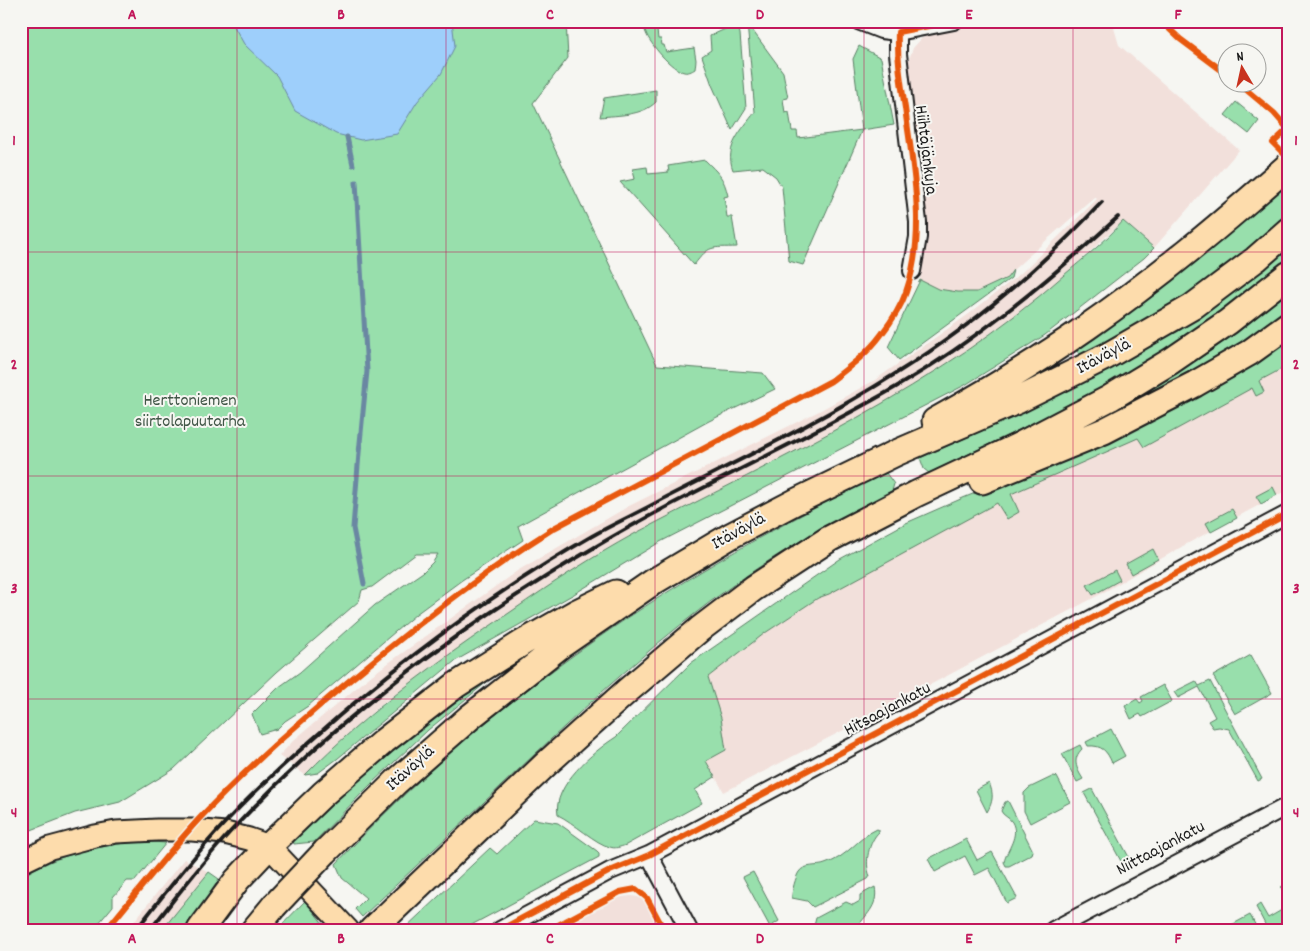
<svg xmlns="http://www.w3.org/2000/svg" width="1310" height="951" viewBox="0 0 1310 951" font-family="Dekko,sans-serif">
<rect width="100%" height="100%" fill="#f6f6f2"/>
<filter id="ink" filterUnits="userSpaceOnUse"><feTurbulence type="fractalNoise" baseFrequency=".02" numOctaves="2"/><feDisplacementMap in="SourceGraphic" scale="10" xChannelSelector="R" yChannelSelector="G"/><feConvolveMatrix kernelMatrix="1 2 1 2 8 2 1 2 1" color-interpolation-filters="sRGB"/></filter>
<g filter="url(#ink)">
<path fill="#f2e0db" d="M984 21H1112L1119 45 1239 150 1154 248 1123 221 1047 291 994 333 928 377 883 404 829 434 631 536 548 587 383 703 325 755 305 775 279 756 294 740 373 674 517 571 629 506 819 411 875 380 969 314 1020 274 1091 205 1097 199 1095 197 1013 270 1007 278 977 292H958L938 289 920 280 925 241 908 62 913 48 922 38 937 32Z
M1289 353V489L1183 546 1099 595 894 704 724 792 706 761 726 750 721 718 708 677 765 633 818 598 1011 494Z
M184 859 209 872 162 930H127Z
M631 896 638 897 644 901 659 930H559L611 902 622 897Z"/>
<path fill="#98dfac" stroke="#5a7e64" d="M21 21H566L568 58 533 103 657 365 763 373 775 389 709 421 518 526 523 540 462 580 416 614 308 706 285 721 277 729 260 734 252 714 279 687 300 672 375 605 423 572 433 562 438 554H416L372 587 362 590 359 601 277 672 174 769 120 802 75 813 21 834Z
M643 21H656L658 39H661L662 45H664L666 52 694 48 696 60 695 69C692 71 688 73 684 72 672 70 650 44 646 33 644 29 644 25 643 21Z
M747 23 783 72 788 98 783 99 785 113 789 112 792 131H797L798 138 862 130 853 59 859 46 881 58 894 125 862 130 803 265 789 261 782 187 776 177 763 167 733 170C724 146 742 130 755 112Z
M734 25 738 26 740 34 746 108 732 130 712 85 702 56 711 50 710 36Z
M656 90V102C642 116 618 115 600 117L604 98Z
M1236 102 1259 121 1249 134 1225 115Z
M705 160C718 173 724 177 728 196L724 197 727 217H732L737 247C711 248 710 244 694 265L620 182 635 179 633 169 647 167 648 174 669 172 668 166Z
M1289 179V218L1278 227 1211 281 1081 359 1076 348 1092 340 1142 303Z
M1123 221 1154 248 1144 258 1045 335 965 385 660 542 574 594 455 661 337 759 318 773 305 775C367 712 438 661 512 611 551 584 592 557 634 534 783 456 937 388 1064 275 1084 258 1106 241 1123 221Z
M1289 248V258C1254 287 1218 316 1180 341 1101 393 1014 432 929 473L924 469 920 458 1004 421 1069 390 1130 358 1162 338 1177 332 1233 293Z
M1013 270 1011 278 899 360 888 347 920 280 938 289 958 292H977L1007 278Z
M1289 290V307L1240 344 1096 427 1081 426C1102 414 1124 403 1145 391 1195 364 1246 328 1289 290Z
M1289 340V365L1259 381 1264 392 1256 396 1252 388 1144 447 1138 438 1011 494 1019 512 1007 519 997 503 829 594 818 598 765 633 708 677 721 718 726 750 706 761 715 777 695 790 702 803 626 845C620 847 615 849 610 847 596 844 573 822 558 815 552 786 594 751 616 737L691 663 840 559 906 523 963 498 1064 457 1188 400 1235 377Z
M886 473 894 484 892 491C839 518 785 548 736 583 665 633 599 694 535 754 477 808 420 863 362 917L355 909 366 898 342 878 336 864C489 698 682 569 886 473Z
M1273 487 1277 495 1261 504 1256 496Z
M1232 509 1237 518 1211 532 1206 523Z
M1153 549 1158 559 1131 574 1126 564Z
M1115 570 1120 580 1093 595 1087 585Z
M1251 655 1272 693 1235 714 1213 676Z
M510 663 428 730 372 783 314 842 294 844 292 837 415 727Z
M1196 681 1199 686 1210 681 1262 779 1258 781 1229 729 1219 727 1213 728 1208 721 1215 717 1199 687 1178 698 1174 692Z
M1163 685 1172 701 1142 717 1140 714 1131 719 1125 706 1137 699 1140 703 1143 701 1141 697Z
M1111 729 1125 756 1112 763C1107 751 1102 745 1088 746L1086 742Z
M1080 745 1082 749C1072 759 1076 768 1083 779L1077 782 1062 754Z
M1054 776 1057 777 1070 802 1030 823 1024 811V793L1029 788Z
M989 783C994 794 993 802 987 812L976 790Z
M1092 789 1130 859 1122 863 1084 793Z
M1008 801 1033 851 1032 854 1009 866H1006L1004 862C1007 849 1020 836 1012 822 1009 817 1003 816 1001 811L1005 802Z
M534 819 558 823 597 851 599 853V857L462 930H403L490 848 497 854Z
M877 829 879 830V832C869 841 864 863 870 876L868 879 813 907 807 901 792 898C791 893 796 876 799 872 804 864 818 867 825 864 848 857 857 838 877 829Z
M966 839 977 860 992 852 1017 898 1007 903 989 868 975 875 965 856 935 872 928 859Z
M138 841 166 843 135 881H127L113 897V906L93 930H21V877C56 854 97 847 138 841Z
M209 872 219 879 187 930H162Z
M753 872 779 921 770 927 743 877Z
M1289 883V930H1268L1256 907 1260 904 1268 918 1287 907 1285 902 1287 900 1281 887Z
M875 887C879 907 865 915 855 930H813L816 918 846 902 853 905 860 901V895Z
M305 901 328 930H277Z
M1250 915 1258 930H1222Z"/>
<path fill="#9ecffb" stroke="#6a87a2" d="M231 21H452L455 46 441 74 417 102 397 134 361 140 336 134 295 111 277 76 244 44Z"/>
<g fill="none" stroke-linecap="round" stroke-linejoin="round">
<path stroke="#6a87a2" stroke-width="5" d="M347 137 353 165
M356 182 367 371 359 453 353 528 364 584"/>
<defs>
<path id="minor" d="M858 21 881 30 898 32 954 21
M898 32V54L918 222V237L912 271
M649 855 689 930
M500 930 610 871 649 855 1289 513
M1053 930 1289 805"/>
<path id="major" d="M21 862 50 848 95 836 116 832 157 830H192L225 833 249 839 269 846 348 930"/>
<path id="highway" d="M935 421C987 392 1038 361 1087 327 1158 278 1224 222 1289 165
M982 481 1104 431 1195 384 1249 353 1289 324
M325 852 396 782 470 717 560 646 653 582 732 535 795 502 896 453 1017 401 1107 356 1192 307 1256 259 1289 230
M200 930 237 880 269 846 323 794 384 741 456 685 524 642 575 613 616 593
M254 930 274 906
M372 930 547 763 627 691 700 629 754 588 829 539 916 494 1018 446 1110 398 1171 361 1228 322 1289 274"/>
</defs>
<use href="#minor" stroke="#1c1c1c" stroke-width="20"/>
<use href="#major" stroke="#1c1c1c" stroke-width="25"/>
<use href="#highway" stroke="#1c1c1c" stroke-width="29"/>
<use href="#minor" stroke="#f6f6f2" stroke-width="16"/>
<use href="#major" stroke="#fddcac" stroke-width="21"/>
<use href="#highway" stroke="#fddcac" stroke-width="25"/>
<path stroke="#1c1c1c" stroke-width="4" d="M136 930C164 894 191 859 222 826 251 794 283 765 315 737 400 661 493 593 592 536 615 523 640 512 663 499 741 459 821 421 895 374 972 327 1040 268 1102 202
M150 930C176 897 202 862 231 831 336 718 462 625 595 547 692 489 798 444 896 387 977 340 1049 280 1118 217"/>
<defs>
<path id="highway-bridge" d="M274 906 325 852"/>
</defs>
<use href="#highway-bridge" stroke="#1c1c1c" stroke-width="29" stroke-linecap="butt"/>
<use href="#highway-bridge" stroke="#fddcac" stroke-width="25"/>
<defs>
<path id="cycleway" d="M1161 21 1180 39 1228 75
M1237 82 1274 113 1288 129 1273 143 1289 159
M106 930C137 893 166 855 198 820 250 764 307 715 366 667 427 617 487 570 554 528L831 381C849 367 868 353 881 335 891 322 901 307 906 292 927 232 913 169 905 108 901 83 897 58 898 32L954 21
M500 930 610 871 649 855 1289 513
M549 930 620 892 636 889 647 898 664 930"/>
</defs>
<use href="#cycleway" stroke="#f6f6f2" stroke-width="9"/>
<use href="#cycleway" stroke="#e8590c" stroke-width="6"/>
</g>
</g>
<path fill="none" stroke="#c2185b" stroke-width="1" stroke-opacity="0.55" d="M237 21V930M446 21V930M655 21V930M864 21V930M1073 21V930M21 252H1289M21 476H1289M21 699H1289"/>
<g text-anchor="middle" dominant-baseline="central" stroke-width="4" stroke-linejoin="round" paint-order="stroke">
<g font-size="18" fill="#1c1c1c" stroke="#f6f6f2">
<text transform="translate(925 150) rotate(83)">Hiihtäjänkuja</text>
<text transform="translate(1104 357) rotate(-28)">Itäväylä</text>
<text transform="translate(739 532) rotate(-29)">Itäväylä</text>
<text transform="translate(888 710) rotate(-28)">Hitsaajankatu</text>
<text transform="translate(411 769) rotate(-42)">Itäväylä</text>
<text transform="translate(1161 849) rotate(-28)">Niittaajankatu</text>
</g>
<g font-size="18" fill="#415647" stroke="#f6f6f2">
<text x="190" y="401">Herttoniemen<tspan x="190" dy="21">siirtolapuutarha</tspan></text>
</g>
</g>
<rect width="1310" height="951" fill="none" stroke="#f6f6f2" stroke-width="55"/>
<g transform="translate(1242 68) rotate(351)"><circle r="24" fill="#f6f6f2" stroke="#9f9f9c"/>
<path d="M0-4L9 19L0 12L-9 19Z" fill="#c8321e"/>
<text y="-8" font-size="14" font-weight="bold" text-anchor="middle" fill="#1c1c1c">N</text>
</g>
<rect x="28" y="28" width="1254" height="896" fill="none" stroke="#c2185b" stroke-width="2"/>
<g font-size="16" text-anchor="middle" font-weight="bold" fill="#c2185b">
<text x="132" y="19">A</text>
<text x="341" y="19">B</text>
<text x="550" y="19">C</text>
<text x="760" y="19">D</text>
<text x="969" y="19">E</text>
<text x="1178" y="19">F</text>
<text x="14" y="145">1</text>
<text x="1296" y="145">1</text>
<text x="14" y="369">2</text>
<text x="1296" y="369">2</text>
<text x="14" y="593">3</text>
<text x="1296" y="593">3</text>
<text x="14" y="817">4</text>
<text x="1296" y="817">4</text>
<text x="132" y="943">A</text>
<text x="341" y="943">B</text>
<text x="550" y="943">C</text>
<text x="760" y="943">D</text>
<text x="969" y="943">E</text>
<text x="1178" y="943">F</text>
</g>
</svg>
